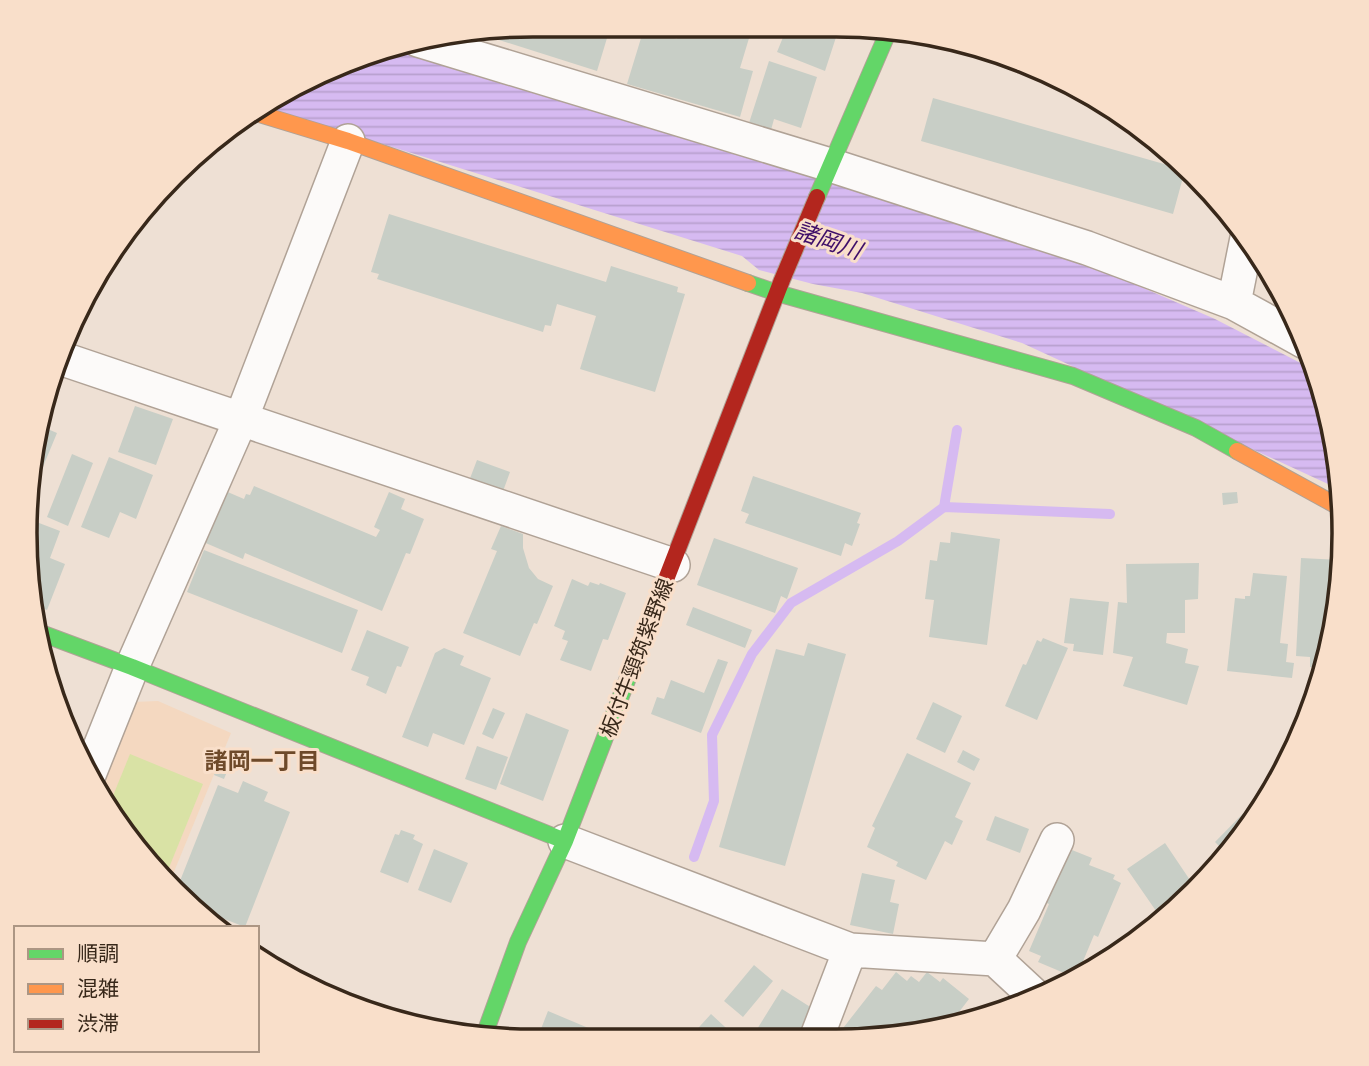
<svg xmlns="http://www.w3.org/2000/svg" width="1369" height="1066" viewBox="0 0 1369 1066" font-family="'Nunito Sans','Noto Sans JP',sans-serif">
<defs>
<pattern id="water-rules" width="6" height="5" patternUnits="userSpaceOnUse" patternTransform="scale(1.75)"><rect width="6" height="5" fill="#d6baf1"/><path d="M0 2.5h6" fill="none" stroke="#b8a0ce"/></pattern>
</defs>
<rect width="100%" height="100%" fill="#eee0d4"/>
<path fill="#f4d8c0" d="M158 701 231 733 169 884 151 869 97 793 133 702Z"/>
<path fill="#d9e2a5" d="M130 754 203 784 164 880 151 869 108 808Z"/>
<path fill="url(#water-rules)" d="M392 46 796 169 1111 274 1215 319 1318 372 1340 466 1341 490 1022 343 862 293 813 284 759 270 742 256 261 106 278 93Z"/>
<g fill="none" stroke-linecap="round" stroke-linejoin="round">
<path stroke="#d6baf1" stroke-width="10" d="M944 507 1110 514
M694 857 714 801 712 735 752 654 791 603 898 541 944 507 957 430"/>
</g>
<path fill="#c8cec6" d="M533 24 611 25 597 71 474 32Z
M645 25H667L664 35 677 39 682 25H753L740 68 753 71 740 117 627 84Z
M788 25H840L825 71 777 52Z
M953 42 1000 52 1027 66 952 48Z
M769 61 817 77 801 128 774 119 771 130 749 123Z
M933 98 1185 170 1173 214 921 141Z
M389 214 606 282 611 266 678 287 677 292 685 294 655 392 580 369 596 316 557 304 551 326 545 325 543 332 377 279 379 274 371 272Z
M44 397 53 400 43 427 57 433 35 486 31 485Z
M135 406 173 419 156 465 118 452Z
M72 454 93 463 68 526 47 517Z
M109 457 153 475 136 519 120 512 109 538 81 527Z
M477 460 510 472 502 494 469 481Z
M753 476 861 513 857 523 860 524 852 546 845 543 841 556 745 523 749 514 741 511Z
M254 486 376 537 380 530 374 527 389 492 405 499 401 509 424 519 410 554 406 553 382 611 245 553 243 559 201 541 223 490 244 499 246 494 250 495Z
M1237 492 1238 503 1223 505 1222 493Z
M26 518 60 531 50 558 65 564 47 610 34 605 25 533Z
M501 526 523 534V548L529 568 538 579 553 586 537 624 534 623 520 656 463 633 497 551 491 549Z
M951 532 1000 539 987 645 929 637 934 600 925 599 930 560 937 561 940 542 950 543Z
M714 538 798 568 787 599 781 596 775 613 697 585Z
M204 550 358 610 342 653 187 592Z
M1301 558 1341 560 1340 586 1326 668 1310 667V657L1296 656Z
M1199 563 1198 599 1185 600V633H1167L1166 643 1188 649 1185 663 1199 666 1187 705 1123 686 1133 657 1113 653 1118 602 1127 603 1126 564Z
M1253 573 1287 576 1280 643 1288 644 1286 662 1294 663 1292 678 1227 671 1235 598 1245 599V596H1250Z
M572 579 588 586 590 582 599 585 600 583 626 593 608 640 603 639 591 671 560 660 568 641 562 639 565 631 554 626Z
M1070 598 1109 602 1103 655 1073 651 1074 644 1064 643Z
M693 607 752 630 745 648 686 625Z
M367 630 409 647 401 667 397 666 386 694 366 685 369 677 351 670Z
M1043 638 1068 648 1037 720 1005 706 1023 664 1026 665 1037 640 1041 642Z
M808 643 846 654 785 866 719 847 776 649 804 656Z
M444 648 464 656 460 665 491 678 464 745 433 733 428 747 402 737 435 653Z
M718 659 728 662 701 733 651 714 657 697 664 699 671 680 704 693Z
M933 702 962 716 945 753 916 739Z
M493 708 505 713 493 739 482 734Z
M526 713 569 730 543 801 500 784Z
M477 746 508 757 496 790 465 779Z
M224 750 234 755 224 779 214 775Z
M963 750 980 759 974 771 957 762Z
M907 753 971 783 955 817 963 821 952 845 945 841 926 880 896 866 898 862 867 847 875 828 872 826Z
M243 781 268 792 264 801 290 812 245 927 196 908 176 891 218 785 238 793Z
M1269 787 1272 790 1240 842 1228 855 1215 842Z
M995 816 1029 829 1020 853 986 840Z
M401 830 415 835 413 839 423 844 408 883 380 872 395 834 399 835Z
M1165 843 1196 889 1163 921 1127 869Z
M434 849 468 863 451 903 418 890Z
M1063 850 1071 853 1072 850 1092 858 1089 865 1115 875 1113 879 1121 883 1098 937 1094 935 1076 978 1038 962 1041 956 1029 951 1049 904 1042 901Z
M862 873 895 880 890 902 899 904 893 934 850 925Z
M754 965 773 981 743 1017 724 1001Z
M896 972 907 981 911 976 919 982 927 972 940 982 943 978 969 999 949 1025 870 1040H844L846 1037 840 1032 876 986 882 990Z
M782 989 815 1010 797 1039 761 1038 754 1034Z
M987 1004 1000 1014 974 1020Z
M548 1011 605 1035 539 1034Z
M711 1014 737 1038 690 1037Z"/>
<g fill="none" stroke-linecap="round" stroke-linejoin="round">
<defs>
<path id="street" d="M418 40 830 165 1087 248 1234 303 1305 342
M1234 303 1247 238
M60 358 673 565
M88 777 132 667 241 419 348 141
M565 841 850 950 995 959 1037 998
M995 959 1024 910 1057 840
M816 1039 850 950"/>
<path id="fast" d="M817 197 889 30
M748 283 777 293 1073 376 1196 428 1237 451
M38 632 132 667 565 841
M485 1033 518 942 565 841 665 582"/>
<path id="slow" d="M253 112 348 141 748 283
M1237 451 1341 508"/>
<path id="jam" d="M665 582 782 280 817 197"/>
</defs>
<use href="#street" stroke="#b0a296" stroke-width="36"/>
<use href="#fast" stroke="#b0a296" stroke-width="18"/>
<use href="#slow" stroke="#b0a296" stroke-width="18"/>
<use href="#jam" stroke="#b0a296" stroke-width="18"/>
<use href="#street" stroke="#fcfaf9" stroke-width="33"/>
<use href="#fast" stroke="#63d668" stroke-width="16"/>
<use href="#slow" stroke="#ff974d" stroke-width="16"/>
<use href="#jam" stroke="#b3261e" stroke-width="16"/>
</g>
<g text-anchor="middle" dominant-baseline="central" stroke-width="6" stroke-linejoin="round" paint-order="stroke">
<g font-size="21" fill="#38281a" stroke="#f9dfca">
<text transform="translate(637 658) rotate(-69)">板付牛頸筑紫野線</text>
</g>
<g font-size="23" font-style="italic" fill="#3e0e69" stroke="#f9dfca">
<text transform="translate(828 241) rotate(19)">諸岡川</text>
</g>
<g font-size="23" font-weight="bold" fill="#6e4a2a" stroke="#f9dfca">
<text x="262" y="761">諸岡一丁目</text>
</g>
</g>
<path d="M0 0H1369V1066H0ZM533 37H836A496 496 0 0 1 1332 533V533A496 496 0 0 1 836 1029H533A496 496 0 0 1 37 533V533A496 496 0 0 1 533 37Z" fill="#f9dfca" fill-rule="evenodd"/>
<path fill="none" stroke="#38281a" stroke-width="3.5" d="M533 37H836A496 496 0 0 1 1332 533V533A496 496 0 0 1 836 1029H533A496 496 0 0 1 37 533V533A496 496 0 0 1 533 37Z"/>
<rect x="14" y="926" width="245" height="126" fill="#f9dfca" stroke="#ac9684" stroke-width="2"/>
<rect x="28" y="949" width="35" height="10" fill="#63d668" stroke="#ac9684" stroke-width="2"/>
<text x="77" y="961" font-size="21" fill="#38281a">順調</text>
<rect x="28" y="984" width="35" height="10" fill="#ff974d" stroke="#ac9684" stroke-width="2"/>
<text x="77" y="996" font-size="21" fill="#38281a">混雑</text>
<rect x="28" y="1019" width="35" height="10" fill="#b3261e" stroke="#ac9684" stroke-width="2"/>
<text x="77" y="1031" font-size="21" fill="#38281a">渋滞</text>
</svg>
